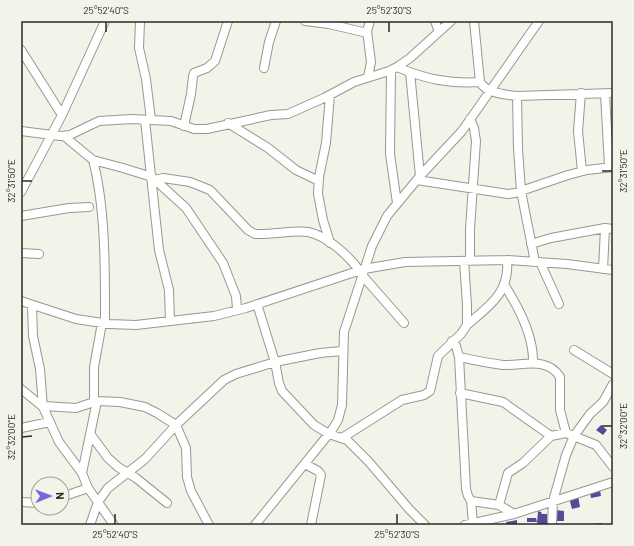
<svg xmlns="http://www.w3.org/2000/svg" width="634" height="546" viewBox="0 0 634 546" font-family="Barlow,sans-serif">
<rect width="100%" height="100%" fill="#f1f4e8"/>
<path fill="#584899" d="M601 425 607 430 603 435 596 430Z
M600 490 601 496 591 498 590 492Z
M578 496 580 507 572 509 569 498Z
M555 510 564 511V521H555Z
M538 511 541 512 542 514H547V524H537Z
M527 518H536L537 522H527Z
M517 520V525H507L506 522Z
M602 523 603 525H593V524Z"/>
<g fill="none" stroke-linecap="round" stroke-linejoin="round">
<defs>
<path id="minor" d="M140 21 139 48 146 79 151 120
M305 21 329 24 367 33
M435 21 439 32
M474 21 480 82C486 93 505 95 517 96L613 93
M21 50 62 115
M397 67C425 79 449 84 480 82
M264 68 269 42 276 21
M391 70 390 154 397 203
M410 72 420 176
M368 77 371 62 367 31 370 21
M581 93 578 131 582 171
M605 94 609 166
M330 95 326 143 319 177 318 194 323 220 330 243
M517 96 518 149 521 191 535 262
M145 120 159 250 169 290 170 321
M228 123 268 148 296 170 319 181
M184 126 191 94 193 76 194 73 207 68 215 61 228 21
M21 131 60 136 70 135 99 121 132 119 171 121 194 129H207L271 115 288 114 324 98 354 82 389 71 397 67 410 58 451 21
M64 136 93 160 123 168 152 177 186 208 223 263 236 296 237 310
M93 160C106 210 105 272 105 324
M155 180 163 178 190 182 210 190 248 230 255 234C272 235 293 230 308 232 327 236 348 255 359 270
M417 180 508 194 515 193 568 175 587 170 613 167
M21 192 62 115 105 21
M21 216 69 208 89 207
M531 244 551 238 605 228 613 229
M21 253 39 254
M470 260V229L476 141 474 128 470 119
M540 262 559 304
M603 269 605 228
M362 275 404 323
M505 286C519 308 534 336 533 363
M21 301 76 319 109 324 136 325 214 316 246 308 364 269 405 262 507 260 567 264 613 270
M257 304 275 362 279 383 282 391 314 425 329 434 347 440 369 462 410 510 425 525
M32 305 33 336 40 369 43 407
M467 325C489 306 510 293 507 260
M452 341 456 346 459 357 466 489 468 496 471 501 473 523
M574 350 613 374
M459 357C474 360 488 363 503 365 523 366 547 356 560 377V410L566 433
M21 389 43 407 59 442 82 473 88 488 114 525
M460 393 503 402 551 436
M94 402V367L102 323
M44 406 76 408 97 401 120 402 145 407 157 413 176 425 186 448 187 477 191 491 209 525
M21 428 50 422
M91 435 108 458 118 467 136 478 167 503
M342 438 402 400 424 395 430 391 438 356 461 334 467 325V305L464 261
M305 464 318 471 321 475 311 525
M82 473 97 401
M62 497 88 488
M471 501 499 505 514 514
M21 502 38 503
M499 505 508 473 523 463 551 436 566 433 596 445 613 467
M90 525 98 502 108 488 145 459 176 425 224 380 236 374 275 362 320 353 342 351
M255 525 332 430 338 420 342 405 344 332 372 246 387 216 420 176 462 131 539 21
M465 525 514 514 613 482
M552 525 553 501 566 455 574 436 590 414 603 402 613 384"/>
</defs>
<use href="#minor" stroke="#96998e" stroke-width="10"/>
<use href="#minor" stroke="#fff" stroke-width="8"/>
</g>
<path fill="none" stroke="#292b26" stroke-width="1.5" d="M106 22V32M389 22V32M602 171H612M22 181H32M602 426H612M22 437 32 436M115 514V524M397 514V524"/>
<rect width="634" height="546" fill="none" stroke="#f1f4e8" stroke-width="44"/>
<g transform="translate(50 496) rotate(89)"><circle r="19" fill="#f1f4e8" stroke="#a1a49a"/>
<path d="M0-3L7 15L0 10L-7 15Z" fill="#7d63de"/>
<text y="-6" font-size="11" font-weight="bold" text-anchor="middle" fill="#292b26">N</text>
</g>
<rect x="22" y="22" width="590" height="502" fill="none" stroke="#292b26" stroke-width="1.5"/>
<g font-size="10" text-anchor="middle" fill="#292b26">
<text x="106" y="14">25°52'40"S</text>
<text x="389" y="14">25°52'30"S</text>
<text transform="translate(623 171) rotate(-90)" y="4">32°31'50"E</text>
<text transform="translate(11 181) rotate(-90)" y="4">32°31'50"E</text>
<text transform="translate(623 426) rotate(-90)" y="4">32°32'00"E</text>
<text transform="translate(11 437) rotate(-90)" y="4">32°32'00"E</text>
<text x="115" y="538">25°52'40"S</text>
<text x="397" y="538">25°52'30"S</text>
</g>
</svg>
